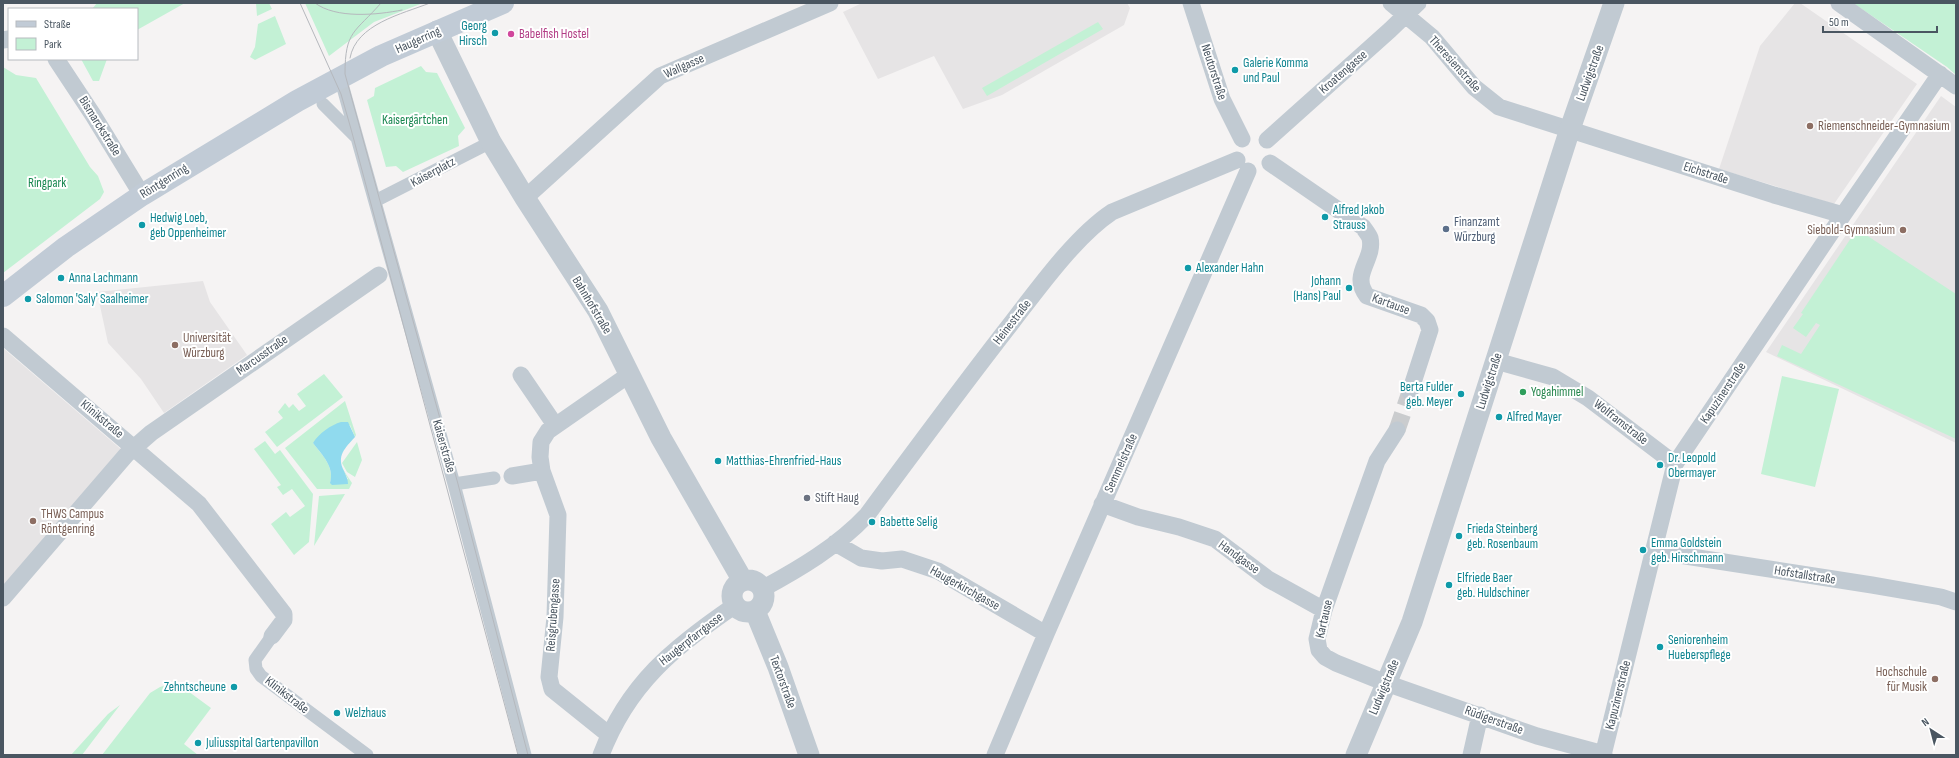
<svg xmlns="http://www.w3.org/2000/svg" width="1959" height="758" viewBox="0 0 1959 758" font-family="'Sofia Sans Condensed',sans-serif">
<rect width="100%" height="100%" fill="#f5f3f3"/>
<path fill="#e6e4e5" d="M862 3H1127L1130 8 1124 25 1002 95 963 109 934 56 878 79 843 12Z
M1795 3H1800L1917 84 1834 204 1719 169 1760 46Z
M1941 96 1956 107V443L1766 352Z
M203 281 210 302 247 355 164 413 141 379 108 343 97 292Z
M3 348 123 451 3 591Z"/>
<path fill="#c3f1d5" d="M97 3H185L137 30V9H92Z
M256 3H269L272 9 257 16Z
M305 3H423L374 22 329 56Z
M1853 3H1956V75L1947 67Z
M275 16 286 44 255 60 250 57 255 47 258 24Z
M1098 22 1103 29 987 96 982 88Z
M81 59H107L99 81H93Z
M421 66 426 72 437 73 465 128 458 136 459 146 403 172 396 166 386 167 367 100 374 96 375 88Z
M3 67 16 75 36 78 90 167 98 176 104 192 100 199 3 273Z
M1857 229 1956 294V439L1777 356 1782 345 1801 354 1820 325 1816 323 1806 337 1793 328 1803 314 1801 313Z
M324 374 343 397 277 447 265 432 283 418 278 412 285 403 289 408 293 404 299 411 306 406 297 394Z
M1782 376 1839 389 1815 487 1761 474Z
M345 401 356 435 355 437 350 425 313 443C322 455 335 467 330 483L348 479 342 468 352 483 349 489H317L285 448Z
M265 441 275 454 280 450 313 494 309 542 294 555 271 524 286 512 290 517 305 506 292 489 283 495 277 487 281 485 254 449Z
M357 442 362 460 355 477 347 472 342 463Z
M345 494 314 546 319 496Z
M170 684 181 686 211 708 184 744 198 755H102L150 693 160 687Z
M120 705 82 755H71L108 714Z"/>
<path fill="#90daee" d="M341 422H348L355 437C345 448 336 456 344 471 346 476 348 479 348 484L332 485 330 483C335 467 322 455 313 443 319 433 331 425 341 422Z"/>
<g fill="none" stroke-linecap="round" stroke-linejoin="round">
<path stroke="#caccce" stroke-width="17" stroke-dasharray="17 8" stroke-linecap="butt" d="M1397 430 1410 392"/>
<path stroke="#c1cad2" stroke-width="13" d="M340 77 454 484 525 755
M323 104 356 137
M375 201 491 142
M454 484 494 478
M272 636 255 660 256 669 261 676 367 755"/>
<path stroke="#c1cad2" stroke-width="17" d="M1191 3 1222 99 1242 139
M1391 3 1432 37 1474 87 1499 107 1774 195 1843 215
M1839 3 1956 86
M3 40 9 39
M56 59 93 115 142 195
M1267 140 1390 30 1418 3
M1270 163 1363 227C1365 230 1369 235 1370 238 1375 260 1350 274 1367 296L1421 315 1427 321 1430 330 1410 392
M525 198 660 76 830 3
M3 336 199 504 284 614V620L272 636
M1496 361 1553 377 1588 398 1675 464
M521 375 555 425
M1397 430 1377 461 1342 559 1324 610 1317 639 1319 650 1325 657 1336 663 1386 683 1537 736 1604 754
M512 476 542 471
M1102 504 1138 517 1179 527 1215 539 1268 579 1324 610
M835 543 861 558 882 561 902 559 938 571 1046 634
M1653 551 1872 585 1941 597 1956 602
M762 589C799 569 838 546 867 515 915 450 963 385 1013 321 1040 286 1076 236 1112 212L1237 160
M3 598 127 454 151 433 379 275
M608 734 552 689 549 677 555 617 558 515 542 471 540 457 541 442 548 431 630 374
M601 755C628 684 674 647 734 606
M995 755 1046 634 1248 171
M1471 755 1480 715
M1603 755 1675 464 1843 215 1940 74"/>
<path stroke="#c1cad2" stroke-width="21" d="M437 31 491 142 525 198 598 311 661 438 743 581
M732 596a16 16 0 1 1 32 0a16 16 0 1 1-32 0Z
M755 611 778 667 809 755
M1356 755 1412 622 1570 129 1614 3"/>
<path stroke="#c1cbd6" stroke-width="22" d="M3 296 66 247 142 195 297 101 381 56 503 3"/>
<path stroke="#b5b8bd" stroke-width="1" d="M300 3 341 94 351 129 518 755
M315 3C336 19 377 15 402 10
M381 3C355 33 345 30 345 74L458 484 528 755
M350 58C356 24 402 14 430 3"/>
</g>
<g fill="#0f9aa8" stroke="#fff" stroke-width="1.5">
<circle cx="495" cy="33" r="4"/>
<circle cx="1235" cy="70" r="4"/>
<circle cx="1325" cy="217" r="4"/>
<circle cx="142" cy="225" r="4"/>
<circle cx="1188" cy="268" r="4"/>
<circle cx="61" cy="278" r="4"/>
<circle cx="1349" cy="288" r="4"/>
<circle cx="28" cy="299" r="4"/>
<circle cx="1461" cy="394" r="4"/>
<circle cx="1499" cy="417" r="4"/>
<circle cx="718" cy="461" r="4"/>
<circle cx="1660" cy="465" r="4"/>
<circle cx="872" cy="522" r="4"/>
<circle cx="1459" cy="536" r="4"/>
<circle cx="1643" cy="550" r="4"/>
<circle cx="1449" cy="585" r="4"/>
<circle cx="1660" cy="647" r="4"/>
<circle cx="234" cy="687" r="4"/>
<circle cx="337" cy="713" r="4"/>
<circle cx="198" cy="743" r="4"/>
</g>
<circle fill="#d1479c" stroke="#fff" stroke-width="1.5" cx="511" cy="34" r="4"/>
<g fill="#8d6e63" stroke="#fff" stroke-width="1.5">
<circle cx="1810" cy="126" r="4"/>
<circle cx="1903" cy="230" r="4"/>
<circle cx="175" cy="345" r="4"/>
<circle cx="33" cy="521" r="4"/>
<circle cx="1935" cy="679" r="4"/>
</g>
<circle fill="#5c6f8a" stroke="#fff" stroke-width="1.5" cx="1446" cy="229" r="4"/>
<circle fill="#2e9e5b" stroke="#fff" stroke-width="1.5" cx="1523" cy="392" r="4"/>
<circle fill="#6b7280" stroke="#fff" stroke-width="1.5" cx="807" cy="498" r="4"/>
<g text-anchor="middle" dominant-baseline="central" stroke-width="4" stroke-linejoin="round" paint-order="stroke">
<g font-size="13" fill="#0d838f" stroke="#fff" text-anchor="start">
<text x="487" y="26" text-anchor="end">Georg<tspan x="487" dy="15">Hirsch</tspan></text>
<text x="1243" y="63">Galerie Komma<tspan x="1243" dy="15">und Paul</tspan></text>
<text x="1333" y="210">Alfred Jakob<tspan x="1333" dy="15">Strauss</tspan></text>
<text x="150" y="218">Hedwig Loeb,<tspan x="150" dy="15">geb Oppenheimer</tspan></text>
<text x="1196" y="268">Alexander Hahn</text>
<text x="69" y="278">Anna Lachmann</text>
<text x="1341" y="281" text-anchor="end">Johann<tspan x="1341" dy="15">(Hans) Paul</tspan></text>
<text x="36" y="299">Salomon 'Saly' Saalheimer</text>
<text x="1453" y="387" text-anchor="end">Berta Fulder<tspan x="1453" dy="15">geb. Meyer</tspan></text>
<text x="1507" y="417">Alfred Mayer</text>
<text x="1668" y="458">Dr. Leopold<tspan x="1668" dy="15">Obermayer</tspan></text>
<text x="726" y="461">Matthias-Ehrenfried-Haus</text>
<text x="880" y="522">Babette Selig</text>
<text x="1467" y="529">Frieda Steinberg<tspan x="1467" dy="15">geb. Rosenbaum</tspan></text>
<text x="1651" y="543">Emma Goldstein<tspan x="1651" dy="15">geb. Hirschmann</tspan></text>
<text x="1457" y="578">Elfriede Baer<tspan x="1457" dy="15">geb. Huldschiner</tspan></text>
<text x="1668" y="640">Seniorenheim<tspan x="1668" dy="15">Hueberspflege</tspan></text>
<text x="226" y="687" text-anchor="end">Zehntscheune</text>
<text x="345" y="713">Welzhaus</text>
<text x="206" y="743">Juliusspital Gartenpavillon</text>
</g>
<g font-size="13" fill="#b23c85" stroke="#fff" text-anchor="start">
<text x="519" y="34">Babelfish Hostel</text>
</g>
<g font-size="13" fill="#4a5661" stroke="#fff">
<text transform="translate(418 40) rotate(-24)">Haugerring</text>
<text transform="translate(1455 64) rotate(48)">Theresienstraße</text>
<text transform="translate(684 66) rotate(-24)">Wallgasse</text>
<text transform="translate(1214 72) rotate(72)">Neutorstraße</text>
<text transform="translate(1343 72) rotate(-41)">Kroatengasse</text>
<text transform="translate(1590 73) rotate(-70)">Ludwigstraße</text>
<text transform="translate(100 126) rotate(58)">Bismarckstraße</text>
<text transform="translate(433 172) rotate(-28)">Kaiserplatz</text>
<text transform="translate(1706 173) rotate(18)">Eichstraße</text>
<text transform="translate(164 181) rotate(-32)">Röntgenring</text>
<text transform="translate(1391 304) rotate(20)">Kartause</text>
<text transform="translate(592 305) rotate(59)">Bahnhofstraße</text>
<text transform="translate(1012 322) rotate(-52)">Heinestraße</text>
<text transform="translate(262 355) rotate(-35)">Marcusstraße</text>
<text transform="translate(1489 381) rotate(-72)">Ludwigstraße</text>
<text transform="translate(1723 393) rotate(-56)">Kapuzinerstraße</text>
<text transform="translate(102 419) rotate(40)">Klinikstraße</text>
<text transform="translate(1621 422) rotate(38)">Wolframstraße</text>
<text transform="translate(444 446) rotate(74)">Kaiserstraße</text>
<text transform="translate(1121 463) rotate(-66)">Semmelstraße</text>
<text transform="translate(1239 557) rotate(36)">Handgasse</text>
<text transform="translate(1805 575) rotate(9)">Hofstallstraße</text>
<text transform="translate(965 588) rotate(29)">Haugerkirchgasse</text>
<text transform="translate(553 615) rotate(-86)">Reisgrubengasse</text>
<text transform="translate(1324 619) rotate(-77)">Kartause</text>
<text transform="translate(691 639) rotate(-38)">Haugerpfarrgasse</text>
<text transform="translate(783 682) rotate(70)">Textorstraße</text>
<text transform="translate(1384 687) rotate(-67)">Ludwigstraße</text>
<text transform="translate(287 695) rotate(38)">Klinikstraße</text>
<text transform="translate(1618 695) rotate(-76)">Kapuzinerstraße</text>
<text transform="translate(1494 720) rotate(20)">Rüdigerstraße</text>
</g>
<g font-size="13" fill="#17864f" stroke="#fff">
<text x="415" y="120">Kaisergärtchen</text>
<text x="47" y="183">Ringpark</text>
</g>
<g font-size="13" fill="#785e54" stroke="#fff" text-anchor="start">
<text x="1818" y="126">Riemenschneider-Gymnasium</text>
<text x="1895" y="230" text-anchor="end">Siebold-Gymnasium</text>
<text x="183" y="338">Universität<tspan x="183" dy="15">Würzburg</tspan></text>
<text x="41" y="514">THWS Campus<tspan x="41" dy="15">Röntgenring</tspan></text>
<text x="1927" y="672" text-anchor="end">Hochschule<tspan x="1927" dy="15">für Musik</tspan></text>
</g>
<g font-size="13" fill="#4e5e75" stroke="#fff" text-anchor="start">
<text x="1454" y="222">Finanzamt<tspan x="1454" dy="15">Würzburg</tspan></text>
</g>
<g font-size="13" fill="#27864d" stroke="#fff" text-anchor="start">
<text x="1531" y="392">Yogahimmel</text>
</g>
<g font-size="13" fill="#5b616d" stroke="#fff" text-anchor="start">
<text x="815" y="498">Stift Haug</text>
</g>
</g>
<rect width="1959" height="758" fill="none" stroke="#4a5661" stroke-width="8"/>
<rect x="8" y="8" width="130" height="52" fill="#ffffff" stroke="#b7bbc0"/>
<rect x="16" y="21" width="20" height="6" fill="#c1cbd6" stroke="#b7bbc0"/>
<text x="44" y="28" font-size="12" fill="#4a5661">Straße</text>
<rect x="16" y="38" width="20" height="12" fill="#c3f1d5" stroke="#b7bbc0"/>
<text x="44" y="48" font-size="12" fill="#4a5661">Park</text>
<g transform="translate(1931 730) rotate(324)" stroke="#ffffff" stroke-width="3" paint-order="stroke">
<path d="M0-3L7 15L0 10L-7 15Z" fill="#4a5661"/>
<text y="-6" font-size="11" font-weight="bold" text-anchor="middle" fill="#4a5661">N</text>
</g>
<path d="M1823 26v6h114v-6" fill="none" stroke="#4a5661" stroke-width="2"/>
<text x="1829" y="26" font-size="12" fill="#4a5661" stroke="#ffffff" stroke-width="3" paint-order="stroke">50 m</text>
</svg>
